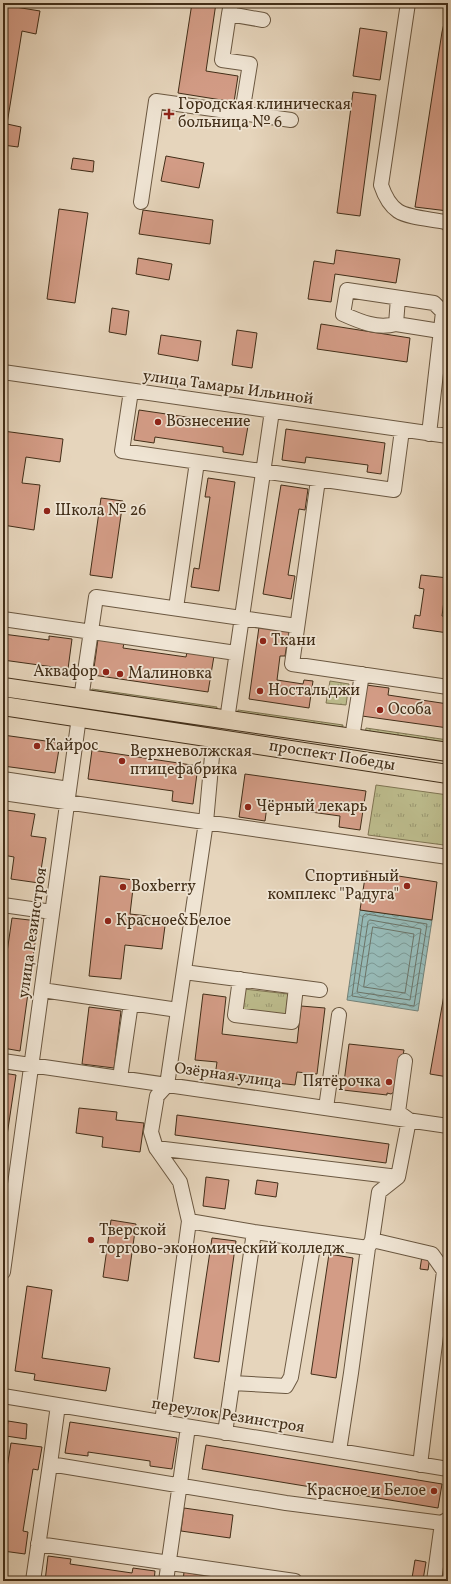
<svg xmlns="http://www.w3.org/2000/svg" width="451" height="1584" viewBox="0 0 451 1584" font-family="Vollkorn,serif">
<defs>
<pattern id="grass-dots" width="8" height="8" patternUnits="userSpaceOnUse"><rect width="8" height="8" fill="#bcbb8c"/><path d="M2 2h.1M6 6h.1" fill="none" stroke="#9a9871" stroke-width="1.8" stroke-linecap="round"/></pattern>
<pattern id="park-tufts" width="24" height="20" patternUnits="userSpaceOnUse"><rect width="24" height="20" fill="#bcbb8c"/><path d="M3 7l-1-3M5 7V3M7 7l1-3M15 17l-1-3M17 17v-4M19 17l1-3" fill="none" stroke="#9a9871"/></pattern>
<pattern id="water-waves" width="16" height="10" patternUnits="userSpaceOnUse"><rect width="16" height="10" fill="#96b8b4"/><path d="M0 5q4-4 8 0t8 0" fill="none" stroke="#7c9691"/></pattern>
</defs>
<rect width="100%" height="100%" fill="#e6d5bc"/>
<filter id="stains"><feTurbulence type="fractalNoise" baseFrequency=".005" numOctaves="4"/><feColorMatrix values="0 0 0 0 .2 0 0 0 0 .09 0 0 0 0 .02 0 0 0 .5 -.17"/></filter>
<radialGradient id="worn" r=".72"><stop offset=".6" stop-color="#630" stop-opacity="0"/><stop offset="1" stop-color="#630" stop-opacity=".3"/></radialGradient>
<path fill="url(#grass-dots)" stroke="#7f7452" d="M92 689 217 707 216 713 91 695Z
M238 710 343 725 342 731 237 716Z
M366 728 448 740V746L365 734Z"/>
<path fill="url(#park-tufts)" stroke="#7f7452" d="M330 681 349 684 346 705 326 703Z
M376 785 448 795V816L444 845 368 835Z
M244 989 288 994 285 1020 241 1015Z"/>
<path fill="url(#water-waves)" stroke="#748176" d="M360 910 432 920 418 1011 347 1000Z"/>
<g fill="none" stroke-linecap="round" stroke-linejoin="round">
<path stroke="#6c7366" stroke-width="1" d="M366 914 427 924 414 1006 352 996 363 916Z
M370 920 421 929 410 1000 357 992 368 922Z
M373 927 414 934 405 993 364 987Z"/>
</g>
<path fill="#d39c86" stroke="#422e18" d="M192 3H216L206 71 238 76 234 102 178 93Z
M3 5 40 11 36 34 22 31 7 124 21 127 18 147 3 145Z
M446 15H448V90L446 107H448V211L415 207 442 32Z
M360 28 387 32 380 80 353 76Z
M353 92 376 95 360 216 337 213Z
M166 156 204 163 199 188 161 181Z
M73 158 94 161 93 172 71 169Z
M59 209 88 213 75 303 47 299Z
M143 210 213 220 210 244 139 234Z
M336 250 400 259 396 283 335 274 331 302 308 299 314 261 334 264Z
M138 258 172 264 169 280 136 274Z
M112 308 129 311 126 335 109 332Z
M321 324 410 338 407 362 317 349Z
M237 330 257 333 252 368 232 365Z
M161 335 201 341 198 361 158 354Z
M139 410 248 426 243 455 223 452V447L155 437 154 443 134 440Z
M286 429 385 443 381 474 367 472 368 465 306 457 305 463 282 460Z
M3 431 63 439 60 462 26 457 22 483 40 485 34 530 3 525V475L6 454H3Z
M208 478 235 482 219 591 191 587 194 568 199 569 210 497H205Z
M281 485 308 489 305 510 299 509 288 575 295 576 291 599 263 594Z
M101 498 123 501 112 578 90 575Z
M421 575 448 578V593H445L442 616 448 617V633L413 628 415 615 420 616 424 589 419 588Z
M259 627 289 631 285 656H280L277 680 303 684 304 680 313 681 309 708 249 699Z
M3 634 49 640V636L72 639 68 669 3 660Z
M98 639 124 643 123 648 186 657 187 652 214 656 208 692 93 675Z
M366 685 389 688 388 695 448 704V728L362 716Z
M3 735 60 743 55 773 3 766Z
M92 750 198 766 193 804 172 801 173 791 88 779Z
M245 774 366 791 360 830 339 827 340 816 267 806 265 821 239 817Z
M6 810 35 814 31 836 46 838 39 883 11 879 14 857 3 855V830Z
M366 871 437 882 432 920 360 910Z
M100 876 134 880 130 914 166 918 162 949 125 945 121 979 89 976Z
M12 918 38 921 20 1051 3 1048V980Z
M203 994 226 997 222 1034 297 1043 301 1006 325 1008 317 1074 297 1072 295 1085 215 1076 217 1062 195 1060Z
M444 995H448V1077L430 1074Z
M89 1007 121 1011 114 1068 82 1064Z
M349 1044 404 1050 397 1090 391 1094 387 1093V1095L343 1090Z
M3 1073 16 1075 5 1149H3Z
M79 1108 117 1112 116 1120 144 1123 140 1152 102 1147 103 1137 76 1133Z
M177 1115 389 1144 386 1163 175 1135Z
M206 1177 229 1180 225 1209 203 1206Z
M257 1180 278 1183 276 1197 255 1194Z
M111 1220 136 1224 128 1281 103 1277Z
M212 1238 236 1241 219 1362 194 1358Z
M329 1254 353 1258 336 1378 311 1374Z
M422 1256 430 1257 428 1270 420 1269Z
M27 1286 52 1290 42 1358 110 1368 106 1391 34 1380 35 1374 15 1371Z
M8 1421 27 1424 26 1439 6 1436Z
M70 1422 177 1438 172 1469 150 1466V1461L88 1452V1456L65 1453Z
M11 1443 42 1447 38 1470 33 1469 23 1531 28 1532 25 1554 3 1551V1492Z
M206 1445 442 1484 438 1508 202 1469Z
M184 1508 233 1515 230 1538 181 1531Z
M48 1556 71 1559 70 1564 132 1573 133 1568 155 1571 154 1581H45Z
M415 1560 426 1562 423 1580 412 1578Z
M184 1572 207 1576 206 1580 211 1581H183Z"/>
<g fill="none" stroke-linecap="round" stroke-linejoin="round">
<defs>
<path id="minor" d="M231 3 229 14 263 20
M408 3 381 185C384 194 389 205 398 211 409 218 432 219 445 222L448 224
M229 14 222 60 250 64 242 113
M141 202 156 101 291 120
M398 298 396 324C377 329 361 322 343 314L347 290 434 303 443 312 429 434
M396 324 440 331
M3 372 448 436
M131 391 122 451 394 490 402 430
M318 480 292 664 448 687
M176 608 197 462
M3 619 236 653
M81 699 96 597 297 626
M227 720 272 411
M219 738 212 756 206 822 167 1085 157 1096 151 1132 156 1148 398 1177
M352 738 362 674
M3 779 69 789
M3 793 448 857
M3 905 52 912
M184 972 320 990
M240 979 235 1015 292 1022 296 987
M42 990 178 1010
M3 1061 448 1126
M120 1078 131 1003
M326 1108 339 1015
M156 1148 180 1182 189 1221
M372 1240 379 1192 398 1177 409 1120 398 1112 405 1061
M3 1272 79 717
M232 1383 286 1386 291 1377 314 1241
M3 1396 448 1469
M58 1405 50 1464 286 1503 442 1523 448 1519
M162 1422 189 1221 254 1232 368 1248
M225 1433 254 1232
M339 1451 351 1373 368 1248 372 1240 432 1254 444 1271 420 1465
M38 1544 295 1581
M33 1581 50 1464
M166 1581 188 1427
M434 1581 442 1523"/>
<path id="major" d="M3 687 448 752
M3 706 448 774"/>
</defs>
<use href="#minor" stroke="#6b5841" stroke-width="16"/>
<use href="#major" stroke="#422e18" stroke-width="20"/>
<use href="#minor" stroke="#efe4d3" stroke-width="14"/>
<use href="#major" stroke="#e6d5bc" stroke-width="18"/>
</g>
<g fill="#8f2418" stroke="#efe4d3" stroke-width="1.5">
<path d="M167 108h4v4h4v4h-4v4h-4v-4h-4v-4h4z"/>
<circle cx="158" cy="422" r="4"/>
<circle cx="47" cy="511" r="4"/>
<circle cx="263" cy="641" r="4"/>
<circle cx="106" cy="672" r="4"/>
<circle cx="120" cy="674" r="4"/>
<circle cx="260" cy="691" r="4"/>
<circle cx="380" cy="710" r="4"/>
<circle cx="37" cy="746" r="4"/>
<circle cx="122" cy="761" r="4"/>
<circle cx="248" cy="807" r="4"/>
<circle cx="407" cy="886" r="4"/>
<circle cx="123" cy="887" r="4"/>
<circle cx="108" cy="921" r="4"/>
<circle cx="389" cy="1082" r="4"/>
<circle cx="91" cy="1240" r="4"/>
<circle cx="434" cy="1491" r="4"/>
</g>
<g text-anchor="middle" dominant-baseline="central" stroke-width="3.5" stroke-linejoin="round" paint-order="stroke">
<g font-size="16" fill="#422e18" stroke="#efe4d3" text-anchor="start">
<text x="178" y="105">Городская клиническая<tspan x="178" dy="18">больница № 6</tspan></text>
<text x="166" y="422">Вознесение</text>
<text x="55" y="511">Школа № 26</text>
<text x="271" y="641">Ткани</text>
<text x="98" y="672" text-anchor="end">Аквафор</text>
<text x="128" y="674">Малиновка</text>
<text x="268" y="691">Ностальджи</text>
<text x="388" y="710">Особа</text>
<text x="45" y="746">Кайрос</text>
<text x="130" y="752">Верхневолжская<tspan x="130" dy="18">птицефабрика</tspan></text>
<text x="256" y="807">Чёрный лекарь</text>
<text x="399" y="877" text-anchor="end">Спортивный<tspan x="399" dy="18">комплекс "Радуга"</tspan></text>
<text x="131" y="887">Boxberry</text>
<text x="116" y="921">Красное&amp;Белое</text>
<text x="381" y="1082" text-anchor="end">Пятёрочка</text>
<text x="99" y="1231">Тверской<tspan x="99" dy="18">торгово-экономический колледж</tspan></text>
<text x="426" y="1491" text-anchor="end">Красное и Белое</text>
</g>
<g font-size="16" fill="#422e18" stroke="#efe4d3">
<text transform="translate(228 388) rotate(8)">улица Тамары Ильиной</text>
<text transform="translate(332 756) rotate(9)">проспект Победы</text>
<text transform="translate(33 933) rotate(-82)">улица Резинстроя</text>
<text transform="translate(228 1076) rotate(8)">Озёрная улица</text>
<text transform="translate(228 1416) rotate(9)">переулок Резинстроя</text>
</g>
</g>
<rect width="451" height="1584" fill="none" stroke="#e6d5bc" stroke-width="16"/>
<rect x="4" y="4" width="443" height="1576" fill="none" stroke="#422e18" stroke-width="2"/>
<rect x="8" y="8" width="435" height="1568" fill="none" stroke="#422e18"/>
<rect width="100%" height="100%" filter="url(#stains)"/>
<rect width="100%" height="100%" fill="url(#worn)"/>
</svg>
